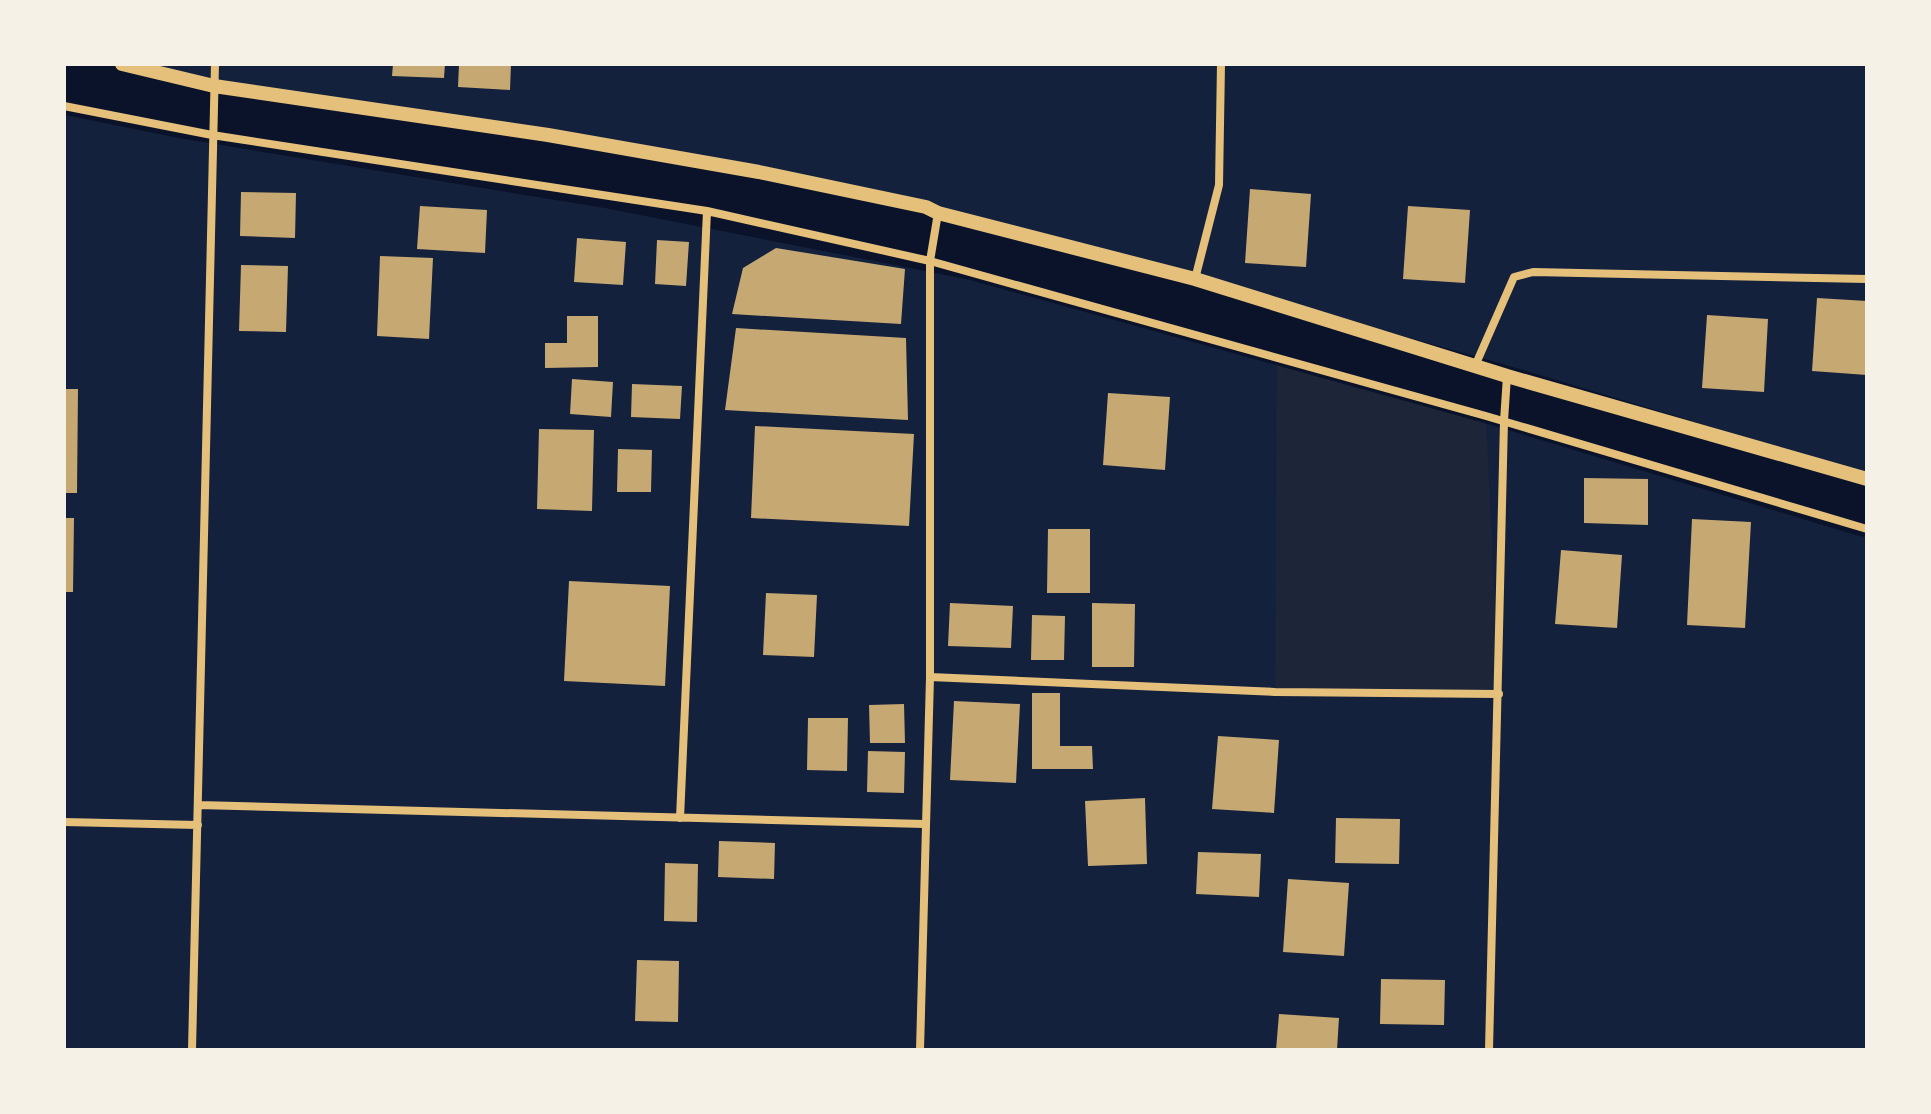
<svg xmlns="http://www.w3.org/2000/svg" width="1931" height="1114" viewBox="0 0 1931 1114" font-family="Helvetica,sans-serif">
<rect width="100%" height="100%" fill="#14213d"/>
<path fill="#1d2539" d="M64 64H122L603 145 922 206 1867 479V527L1486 417 1499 694 1275 692 1277 358 930 261 212 135 64 106Z"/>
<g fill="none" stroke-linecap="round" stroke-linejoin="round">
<path stroke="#0b132b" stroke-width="62" d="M64 83 187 108 613 178 974 249 1492 393 1867 506"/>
</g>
<path fill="#c6a872" d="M393 64H445L444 78 392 76Z
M459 64H511L510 90 458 87Z
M1250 189 1311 194 1306 267 1245 263Z
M241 192 296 193 295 238 240 236Z
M420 206 487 210 485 253 417 249Z
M1408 206 1470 210 1465 283 1403 279Z
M577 238 626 242 623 285 574 282Z
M657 240 689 242 686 286 655 284Z
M776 248 905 269 901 324 732 314 743 268Z
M380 256 433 258 429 339 377 336Z
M241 265 288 266 286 332 239 331Z
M1817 298 1867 301V375L1812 371Z
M1707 315 1768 319 1764 392 1702 388Z
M567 316H598V367L545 368V343H567Z
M736 328 906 338 908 420 725 410Z
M572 379 613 382 611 417 570 414Z
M632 384 682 386 680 419 631 417Z
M64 389H78L77 493H64Z
M1108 393 1170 397 1165 470 1103 465Z
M755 426 914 434 909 526 751 518Z
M539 429 594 430 592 511 537 509Z
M618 449 652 450 651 492H617Z
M1584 478 1648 479V525L1584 523Z
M64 518H74L73 592H64Z
M1692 519 1751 522 1745 628 1687 625Z
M1048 529H1090V593H1047Z
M1561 550 1622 555 1617 628 1555 624Z
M569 581 670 586 665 686 564 681Z
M766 593 817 595 814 657 763 655Z
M950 603 1013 606 1011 648 948 646Z
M1092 603 1135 604 1134 667H1092Z
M1032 615 1065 616 1064 660H1031Z
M1032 693H1060V746H1092L1093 769H1032Z
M954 701 1020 704 1016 783 950 780Z
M904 704 905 743H870L869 705Z
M808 718H848L847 771 807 770Z
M1218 736 1279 740 1274 813 1212 809Z
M868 751 905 752 904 793 867 792Z
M1145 798 1147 864 1088 866 1085 801Z
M1336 818 1400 819 1399 864 1335 863Z
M719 841 775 843 774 879 718 877Z
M1198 852 1261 854 1259 897 1196 894Z
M665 863 698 864 697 922 664 921Z
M1288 879 1349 883 1344 956 1283 952Z
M637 960 679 961 678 1022 635 1021Z
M1381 979 1445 980 1444 1025 1380 1024Z
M1279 1014 1339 1018 1337 1050H1276Z"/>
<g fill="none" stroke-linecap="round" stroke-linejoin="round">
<path stroke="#e5c07b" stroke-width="8" d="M64 106 212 135 707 211 930 261 1486 416 1867 529
M1195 279 1219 185 1221 64
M1475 366 1514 277 1533 272 1867 279
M930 677 1275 692 1499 694
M198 805 924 824
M680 818 707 211
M64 822 198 825
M192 1050 215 64
M920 1050 930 677V261L938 213
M1489 1050 1504 421 1507 376"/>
<path stroke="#e5c07b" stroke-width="14" d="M122 64 214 86 548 135 759 172 926 207 938 213 1195 279 1507 376 1867 479"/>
</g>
<rect width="1931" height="1114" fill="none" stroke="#f6f1e7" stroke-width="132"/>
</svg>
